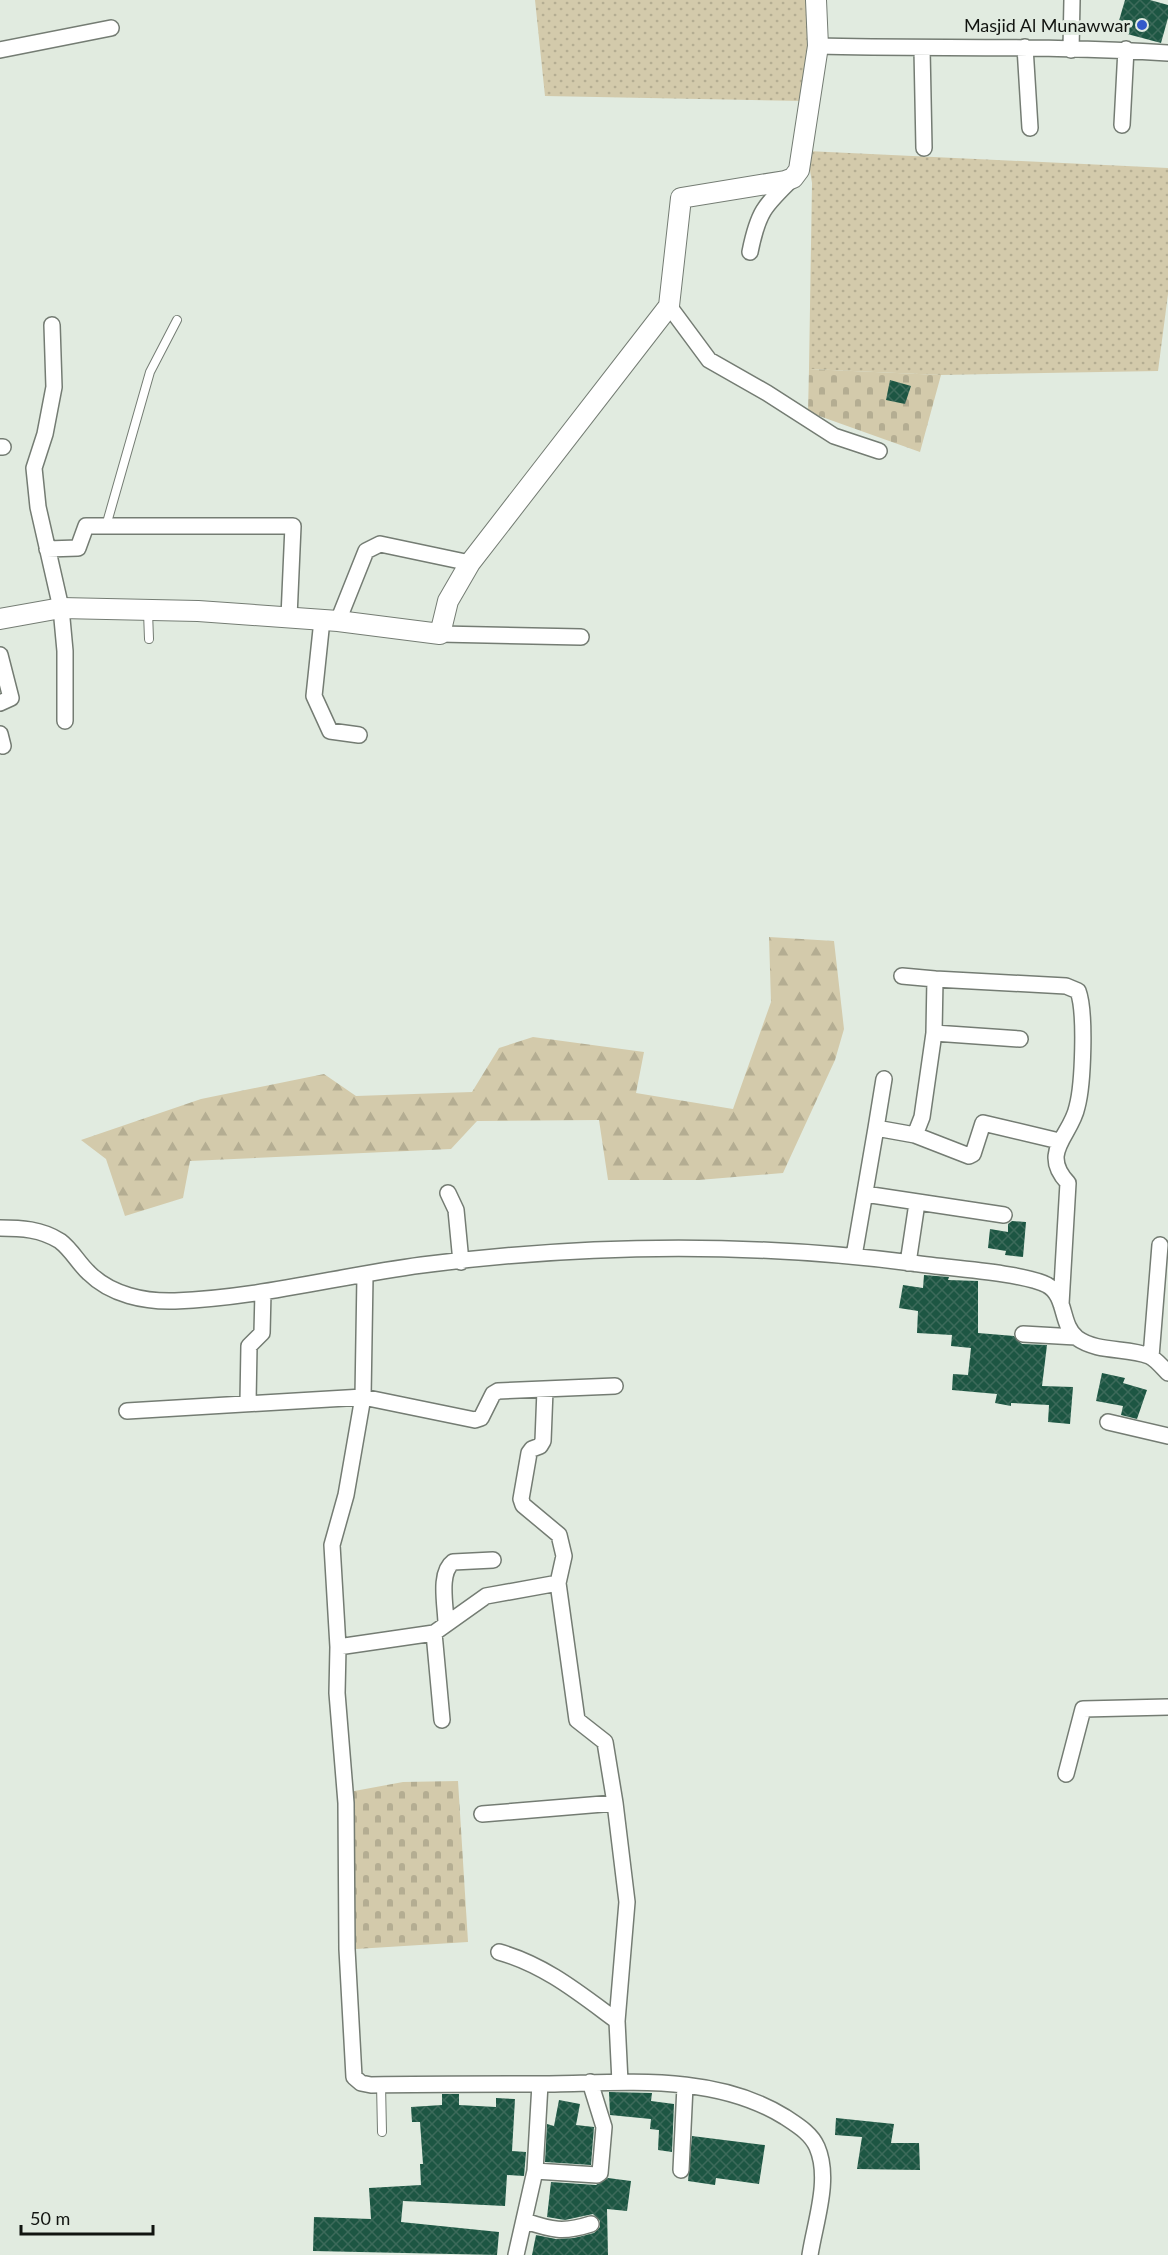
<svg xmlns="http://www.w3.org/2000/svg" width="1168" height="2255" viewBox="0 0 1168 2255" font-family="Lato,sans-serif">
<defs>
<pattern id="grass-dots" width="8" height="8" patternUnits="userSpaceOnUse" patternTransform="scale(1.5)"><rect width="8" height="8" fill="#d3caab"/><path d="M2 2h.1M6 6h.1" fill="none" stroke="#b4ad92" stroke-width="1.8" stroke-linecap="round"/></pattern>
<pattern id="forest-firs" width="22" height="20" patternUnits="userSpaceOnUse" patternTransform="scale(1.5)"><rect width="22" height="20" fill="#d3caab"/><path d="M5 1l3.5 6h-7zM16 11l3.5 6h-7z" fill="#b4ad92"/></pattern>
<pattern id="cemetery-stones" width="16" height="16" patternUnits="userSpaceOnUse" patternTransform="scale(1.5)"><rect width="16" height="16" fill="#d3caab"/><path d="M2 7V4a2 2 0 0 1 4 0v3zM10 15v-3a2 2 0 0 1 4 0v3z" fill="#b4ad92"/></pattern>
<pattern id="building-cross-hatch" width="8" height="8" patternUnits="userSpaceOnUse" patternTransform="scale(1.5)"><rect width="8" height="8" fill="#1d5643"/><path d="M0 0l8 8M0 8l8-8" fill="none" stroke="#3c6a5a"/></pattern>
</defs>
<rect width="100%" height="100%" fill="#e1ebe0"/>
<path fill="url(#grass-dots)" d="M535 0H811L805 101 545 96Z
M807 151 1168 168V294L1158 371 941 375 809 369 812 183Z"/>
<path fill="url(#forest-firs)" d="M769 937 834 941 844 1029 835 1060 783 1173 699 1180H608L599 1120 477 1121 451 1149 190 1161 183 1198 125 1216 106 1159 81 1140 201 1099 324 1074 356 1096 472 1092 499 1048 533 1037 644 1052 636 1093 733 1109 771 1002Z"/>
<path fill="url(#cemetery-stones)" d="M809 369 941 375 920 452 808 412Z
M458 1781 468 1942 356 1949 348 1826 349 1792 403 1782Z"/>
<path fill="url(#building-cross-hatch)" d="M1125 0H1150L1168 5V18L1161 43 1116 31Z
M890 380 911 386 905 404 886 400Z
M1012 1221 1026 1222 1023 1257 1005 1255 1006 1251 988 1248 990 1229 1008 1232V1224Z
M924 1275 949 1277 948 1280 978 1281V1333L1014 1336 1022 1344 1047 1345 1042 1386 1073 1387 1070 1424 1048 1422 1049 1405 1011 1403V1406L995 1403 997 1394 952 1390 953 1374 968 1375 971 1348 951 1346 952 1335 917 1333 918 1311 899 1308 903 1285 923 1288Z
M1102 1373 1125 1378 1123 1383 1147 1390 1137 1419 1121 1415 1123 1406 1096 1401Z
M609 2092 652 2093 651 2101 674 2104 672 2152 658 2150 659 2130 650 2129 651 2119 610 2115Z
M442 2094H459V2105L496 2107V2098L515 2099 512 2151 526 2152 524 2176 507 2175 505 2206 403 2201 401 2222 499 2232 497 2255 313 2251 314 2217 371 2219 369 2188 421 2185 420 2164H423L420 2122H412L411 2107 442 2105Z
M559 2100 580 2104 576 2125 594 2127 591 2165 545 2162 547 2124 554 2126Z
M836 2118 894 2124 891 2143H919L920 2170 857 2169 862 2137 835 2135Z
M692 2136 765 2145 759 2184 716 2178 715 2185 688 2181Z
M608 2178 631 2181 627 2211 607 2209 608 2255H532L536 2235 556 2239 574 2238 594 2233 600 2227V2221L593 2214 565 2220 547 2217 551 2182 596 2185Z"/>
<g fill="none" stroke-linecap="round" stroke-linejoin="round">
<defs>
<path id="service" d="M106 526 150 372 177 320
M148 612 149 639
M381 2084 382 2132"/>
<path id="minor" d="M818 46C935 49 1052 45 1168 53
M1025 47 1030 128
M922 49 924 148
M0 50 111 28
M1071 50 1072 0
M1122 125 1126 49
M750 252C758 212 764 206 793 178
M669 306 709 360 767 393 834 436 879 451
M52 325 54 387 45 434 34 468 38 507 61 608 65 651V721
M0 447H3
M47 549 78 548 86 526H293L289 617
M322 620 314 696 330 731 359 735
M338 621 366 551 380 544 470 563
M440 634 581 637
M0 655 11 698 0 703
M0 734 3 746
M902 976 935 979
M934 1033 935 979 1066 986 1078 991C1086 1012 1083 1085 1077 1107 1071 1136 1039 1152 1068 1183L1061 1304
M876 1128 884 1079
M915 1135 969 1156 973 1154 983 1123 1059 1141
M448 1193 456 1210 461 1262
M865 1194 1004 1215
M0 1228C21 1228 41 1229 60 1241 72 1250 78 1263 89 1273 111 1295 145 1302 175 1301 258 1298 339 1276 422 1265 585 1244 749 1242 912 1263 944 1268 1021 1272 1047 1285 1067 1296 1060 1325 1077 1338 1098 1353 1127 1347 1149 1356 1156 1359 1163 1368 1168 1373
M854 1256 876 1128 915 1135 922 1117 934 1033 1020 1039
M908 1263 917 1203
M365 1276 363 1397 346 1495 332 1545 338 1647 337 1693 346 1803 347 1949 354 2077 361 2083 371 2085C426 2084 481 2084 536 2084 618 2084 711 2071 785 2117 797 2125 811 2133 817 2147 831 2179 815 2222 810 2255
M1023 1334 1076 1337
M1151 1357 1160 1245
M545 1390 543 1441 540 1446 532 1449 529 1453 521 1499 523 1505 559 1535 564 1556 558 1583
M248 1402 249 1346 262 1333 263 1292
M127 1411 363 1397 475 1420 481 1418 493 1394 498 1391 615 1386
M1108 1422 1168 1436
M446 1624C446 1607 438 1573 453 1562L493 1560
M434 1633 442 1720
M338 1647 434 1633 486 1596 558 1583 577 1720 605 1742 615 1803
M1066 1774 1083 1709 1168 1707
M482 1814 615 1803 627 1902 617 2021
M499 1952C545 1965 579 1993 617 2021L620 2082
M681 2170 685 2086
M535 2171 597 2175 600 2173 604 2127 590 2082
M525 2221C552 2230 563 2233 591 2224
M516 2255 535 2171 540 2084"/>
<path id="tertiary" d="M0 619 61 608 198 611 338 621 440 634 448 601 470 563 669 306 681 198 785 181 793 178 799 170 818 46 816 0"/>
</defs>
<use href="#service" stroke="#747c73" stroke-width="10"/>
<use href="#minor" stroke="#747c73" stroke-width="18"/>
<use href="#tertiary" stroke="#747c73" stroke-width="22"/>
<use href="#service" stroke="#fff" stroke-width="8"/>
<use href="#minor" stroke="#fff" stroke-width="15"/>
<use href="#tertiary" stroke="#fff" stroke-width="20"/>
</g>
<circle fill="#345aca" stroke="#e1ebe0" stroke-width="2" cx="1142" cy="25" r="6"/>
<g text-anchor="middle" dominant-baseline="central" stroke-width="6" stroke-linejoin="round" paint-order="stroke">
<g font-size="18" fill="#111410" stroke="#e1ebe0" text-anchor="end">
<text x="1130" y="25">Masjid Al Munawwar</text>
</g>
</g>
<path d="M21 2225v9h132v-9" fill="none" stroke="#111410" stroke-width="3"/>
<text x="30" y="2225" font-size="18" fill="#111410" stroke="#e1ebe0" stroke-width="4.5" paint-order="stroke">50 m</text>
</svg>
